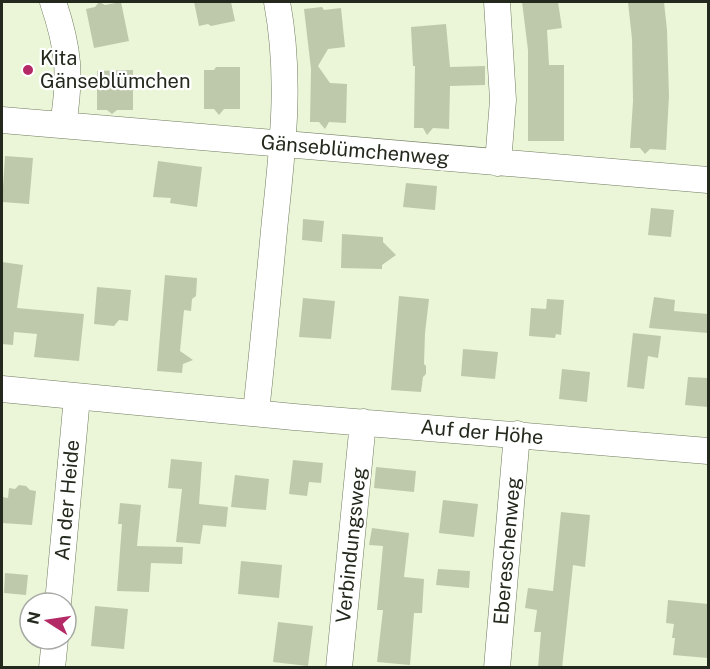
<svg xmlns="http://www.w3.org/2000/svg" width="710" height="669" viewBox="0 0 710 669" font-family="'Public Sans',sans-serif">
<rect width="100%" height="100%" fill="#eaf6d7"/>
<path fill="#bec9ac" d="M99 2 105 5 121 2 129 41 94 48 86 9 95 7Z
M194 2H231L235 21 211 26 208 24 199 26Z
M522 2H558L562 28 547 30 548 47 549 65H564V141H528V50Z
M628 2H664L667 30 669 96 666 150 650 149 645 154 640 148H630L633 101 632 39Z
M322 7 324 10 341 8 345 47 328 49 318 66 330 83 347 84 346 123 329 122 325 129 319 122H310L311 69 304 9Z
M446 24 450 67 485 66V85L450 86 449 129 433 128 427 135 423 128H414L415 66H413L411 27Z
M216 67H240V109H224L219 115 214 109H204V70H214Z
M133 70V110H117L112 114 107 110H97V71Z
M5 156 33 158 29 204 2 202Z
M158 161 202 167 197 207 170 203 171 198 153 197Z
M406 183 437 186 435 210 403 207Z
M651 208 674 210 671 237 648 235Z
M303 219 324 221 322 242 302 240Z
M342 234 383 237V242L396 255 382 265V269L341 268Z
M2 262 23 265 17 308 84 314 79 361 34 357 37 334 14 332 13 345 2 344Z
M165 275 197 278 196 296 192 299 191 311 184 310 180 351 193 360 183 364 182 373 157 371Z
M97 287 131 290 128 321 119 320 114 326 94 324Z
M399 296 429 299 425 333 424 364 426 366V374L423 377 421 392 391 390Z
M654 297 675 300 674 311 708 314V333L649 328Z
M303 298 335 301 331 339 299 337Z
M547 299 564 300 561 335 556 334 555 338 529 336 531 308 546 309Z
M633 333 661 336 658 358 648 356 644 389 627 387Z
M463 349 498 352 495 379 461 376Z
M562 369 590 372 587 402 559 399Z
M688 377 708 378V407L685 405Z
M171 459 202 462 199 504 228 507 226 527 203 525 200 544 176 542 182 489 168 488Z
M293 460 323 463 321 483 309 482 307 496 289 494Z
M376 467 416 471 414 492 374 488Z
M235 475 269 479 266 510 231 507Z
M19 485 26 486 30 490 36 491 32 525 2 523V497L8 498 9 488 15 489Z
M443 500 478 504 474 537 439 533Z
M120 503 141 505 137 546 183 547 182 564 151 563 149 592 117 591 122 524H118Z
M561 512 590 515 585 567 573 565 562 668H538L541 632H534L537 610 525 608 528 588 553 591Z
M372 528 409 533 404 577 424 579 422 613H414L410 665 377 662 383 610H377L383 546 369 545Z
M241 561 282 565 279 598 238 594Z
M438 569 470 571 469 588 436 585Z
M5 573 28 575 26 595 4 593Z
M668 600 708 604V658L673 655 675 638H672L674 624 666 623Z
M95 606 128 609 124 649 91 646Z
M278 622 313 626 308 666 273 662Z"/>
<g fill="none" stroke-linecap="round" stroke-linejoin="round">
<defs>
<path id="minor" d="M53 2C69 49 71 76 63 125
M497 2 503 100 498 163
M2 120 708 180
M2 389 294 417 708 451
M256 412C263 348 269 284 275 220 283 146 291 76 277 2
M58 603 77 397
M52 668 55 639
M339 668 363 422
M497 668 517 434"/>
</defs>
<use href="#minor" stroke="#717b60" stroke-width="27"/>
<use href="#minor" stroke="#fff" stroke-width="26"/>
</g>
<circle fill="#b42a66" stroke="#fff" stroke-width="2" cx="28" cy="70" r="6"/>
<g text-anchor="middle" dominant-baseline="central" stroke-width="4.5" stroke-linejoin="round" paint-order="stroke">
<g font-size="20" fill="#24291d" stroke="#fff" text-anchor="start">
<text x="40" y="58">Kita<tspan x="40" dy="23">Gänseblümchen</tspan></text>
</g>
<g font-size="20" fill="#24291d" stroke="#fff">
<text transform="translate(355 150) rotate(5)">Gänseblümchenweg</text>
<text transform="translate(482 432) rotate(5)">Auf der Höhe</text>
<text transform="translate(67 500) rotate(-85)">An der Heide</text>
<text transform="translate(351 545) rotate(-84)">Verbindungsweg</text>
<text transform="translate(507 551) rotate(-85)">Ebereschenweg</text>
</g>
</g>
<rect width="710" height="669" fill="none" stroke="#24291d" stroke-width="6"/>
<g transform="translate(48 621) rotate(282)"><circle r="28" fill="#ffffff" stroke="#a7a9a5" stroke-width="1.5"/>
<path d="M0-4.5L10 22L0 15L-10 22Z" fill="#b42a66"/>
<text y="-9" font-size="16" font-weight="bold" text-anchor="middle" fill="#24291d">N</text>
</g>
</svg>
